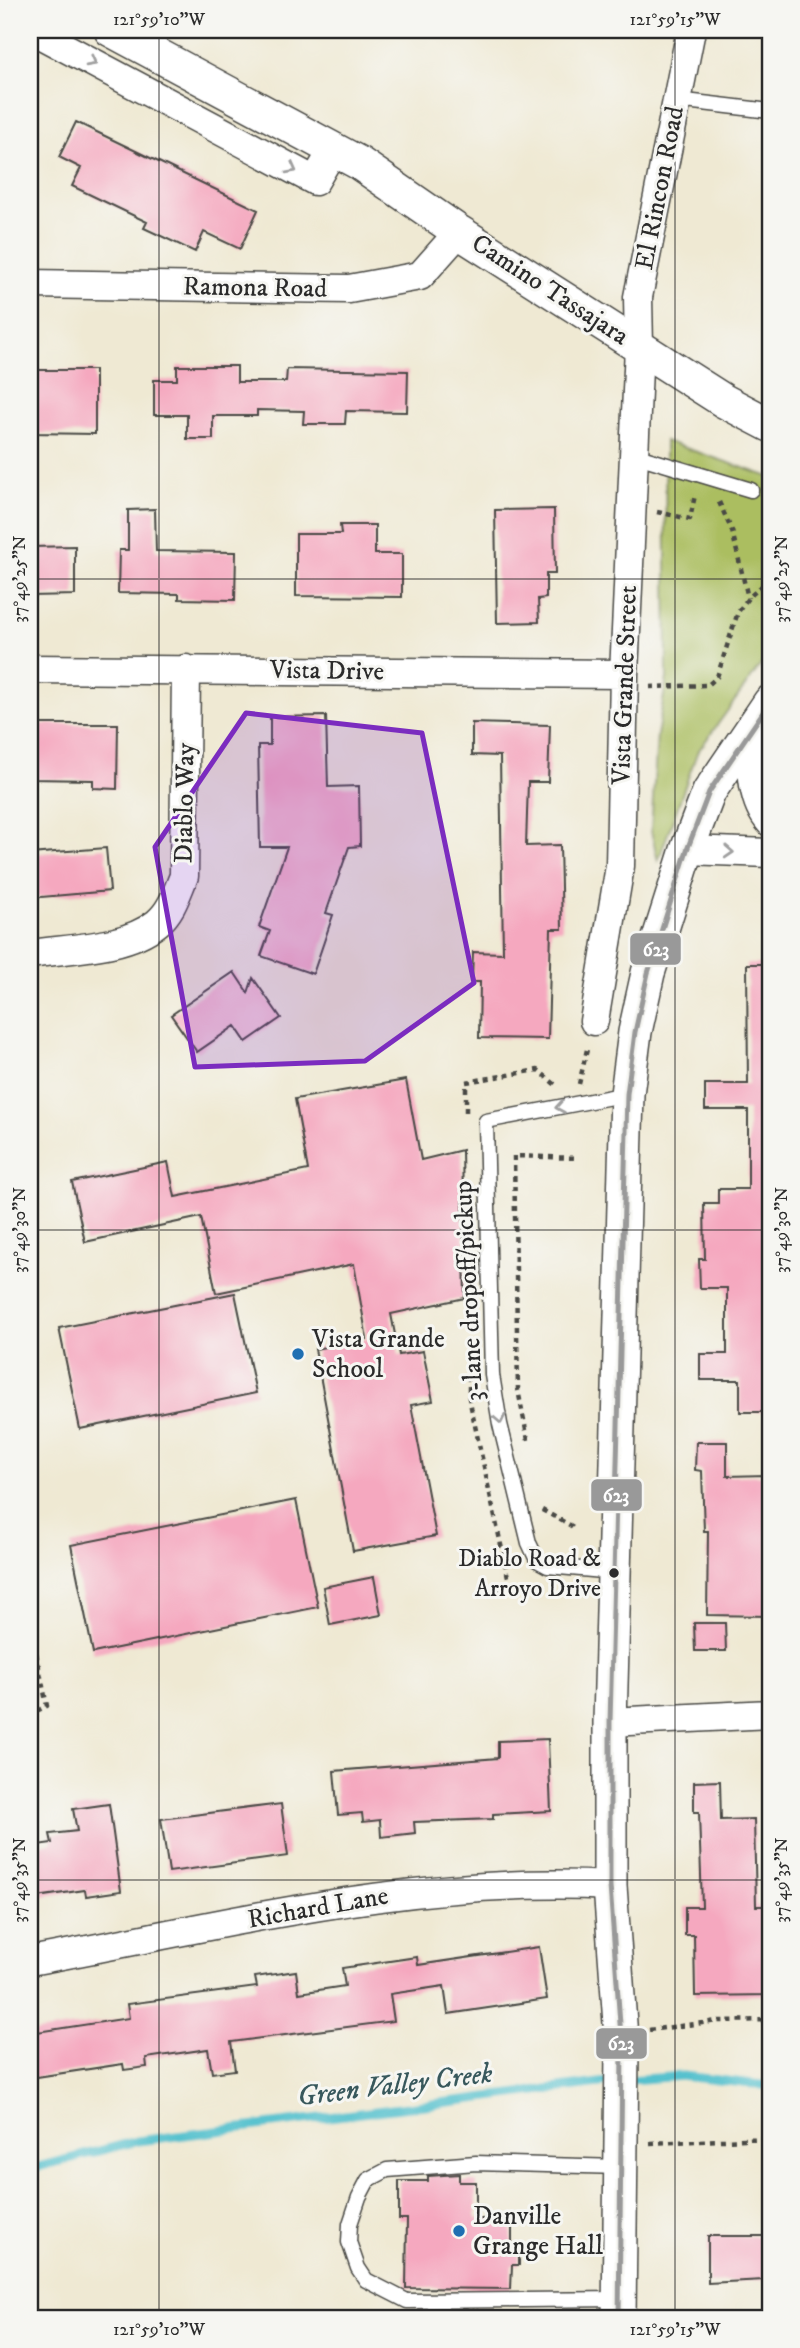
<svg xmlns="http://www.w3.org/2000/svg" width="800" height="2348" viewBox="0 0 800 2348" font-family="'IM FELL DW Pica',serif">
<rect width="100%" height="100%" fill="#f6f6f2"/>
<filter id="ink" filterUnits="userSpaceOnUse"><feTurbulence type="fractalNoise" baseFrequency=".0143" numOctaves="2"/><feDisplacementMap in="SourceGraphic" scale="14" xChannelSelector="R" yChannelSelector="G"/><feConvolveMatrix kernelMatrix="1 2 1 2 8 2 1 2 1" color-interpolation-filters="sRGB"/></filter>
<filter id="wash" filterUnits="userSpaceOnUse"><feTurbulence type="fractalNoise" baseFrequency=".00686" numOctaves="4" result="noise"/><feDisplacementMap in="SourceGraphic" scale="28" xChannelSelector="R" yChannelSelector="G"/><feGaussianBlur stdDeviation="1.57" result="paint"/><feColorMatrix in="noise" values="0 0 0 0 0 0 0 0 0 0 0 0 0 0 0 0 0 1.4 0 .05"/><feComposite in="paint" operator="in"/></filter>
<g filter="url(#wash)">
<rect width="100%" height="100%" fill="#efe9d3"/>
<path fill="#abbe61" stroke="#6b7446" stroke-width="2" d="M665 441 770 477V652L697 753 658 861 651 831 657 735 667 678Z"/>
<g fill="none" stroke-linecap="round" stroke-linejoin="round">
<path stroke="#55c1ce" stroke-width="9" d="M629 2080 683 2076 770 2086
M30 2169 137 2141 616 2081"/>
</g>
<g id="blocks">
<path fill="#f5a8bf" d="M76 122 258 210 240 249 204 232 195 252 144 228 147 222 72 186 81 168 59 157Z
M177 366H237V382H286L287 369 408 371 407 412 346 411 345 424H303L304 411 257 410V416H213V439H187V415H154V380H177Z
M30 370H95V434L30 433Z
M155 509 156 551 236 552 235 600 179 599V594L118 593 119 550H128V510Z
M554 509 555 574H546V598L538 599 539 622 497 623 495 510Z
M340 525H375V554H402V597L296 596V534H341Z
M75 546V595L30 596V547Z
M326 716 328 787 359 786 360 846 349 847 326 913 333 915 313 974 261 956 270 931 259 927 287 847H260L258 745H270V717Z
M472 723 550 725 548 782H528L526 846 560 845 562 929H551L548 1039 479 1038 480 982H472L473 952 503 953 500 756 472 755Z
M30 724H118L117 789 93 788V780L30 779Z
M106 848 110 891 30 898V854Z
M747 964H770V1412H740V1380H700V1354H727V1288H700L699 1259H705L704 1203H718V1189H748V1110H705V1084H748Z
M234 972 248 993 253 978 281 1018 246 1042 235 1026 197 1052 171 1015Z
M406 1080 421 1160 462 1150 465 1298 391 1314 399 1355 423 1351 433 1401 411 1405 436 1536 353 1551 315 1349 367 1339 354 1264 216 1293 201 1217 85 1242 72 1182 168 1162 175 1197 308 1170 295 1099Z
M235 1293 256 1393 80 1429 59 1328Z
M696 1442H727V1476L766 1475 770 1616 707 1615 708 1531H704L702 1471 695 1470Z
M296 1500 318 1607 93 1653 71 1545Z
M374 1577 381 1615 330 1625 323 1587Z
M694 1623H725L726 1651H695Z
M548 1739 551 1811 493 1814V1819L414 1822 415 1833 381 1837 380 1820 363 1822 362 1813 338 1815 334 1771 498 1758V1741Z
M720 1781 721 1820 754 1819 756 1906H770V1995L695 1996 694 1935H685V1907H702L699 1812H694V1782Z
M109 1804 121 1891 86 1896 85 1890 30 1898V1846L52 1843 50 1834 77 1831 73 1809Z
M281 1804 288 1856 169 1872 161 1819Z
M539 1947 547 1999 448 2014 444 1986 390 1994 394 2021 231 2042 235 2070 212 2073 208 2049 146 2058 147 2067 124 2070 123 2064 30 2078V2033L129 2018 127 2004 257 1987 255 1977 296 1971 299 1993 345 1986 342 1968 417 1957 418 1965Z
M459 2174V2182H476V2219H512V2244H519V2265H512L511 2289 406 2288 407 2219H399V2181H428V2176Z
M708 2236H770V2274H765L764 2280 708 2283Z"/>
</g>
</g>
<g filter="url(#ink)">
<use href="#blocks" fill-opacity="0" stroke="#484844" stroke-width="2"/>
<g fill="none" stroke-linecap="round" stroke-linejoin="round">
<defs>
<path id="service" d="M677 100 770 111
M634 455 751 490
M614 1572 548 1566 537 1560 529 1543 500 1424 492 1375 486 1121 627 1094
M620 2299 407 2301 366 2280 358 2268 349 2242 350 2224 359 2197 368 2180 387 2170 476 2163 620 2167"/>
<path id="minor" d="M32 30 315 181 333 150
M30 284 349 289 420 276 459 232
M30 669 624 674
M751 730C752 759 749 799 770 822
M687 850 770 853
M30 954C69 948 125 949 157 923 172 911 177 892 184 876L186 669
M594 1021 620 866 624 674 639 347 638 297 691 30
M610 1722 770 1714
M30 1961C221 1926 414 1875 610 1886"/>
<path id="tertiary" d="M111 30 359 163 459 232 724 401 770 425
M619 2318 622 2051 610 1886V1722L627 1094 635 1032 648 973 687 850 709 792 770 702"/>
</defs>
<use href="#service" stroke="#484844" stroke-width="17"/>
<use href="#minor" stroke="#484844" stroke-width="31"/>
<use href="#tertiary" stroke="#484844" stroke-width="36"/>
<path stroke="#484844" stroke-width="4.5" stroke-dasharray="5 5" stroke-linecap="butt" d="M719 502 732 531 748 598
M657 512 690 519 695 495
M650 687 708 685 717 677 738 612 748 598 770 579
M579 1084 588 1045
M466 1112V1082L538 1070 557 1086
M469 1376V1398L508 1577 506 1587 496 1595
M528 1440 518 1390 514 1156 578 1158
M542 1510 577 1529
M30 1624 47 1706 30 1714
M649 2030 718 2021 770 2020
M650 2143 770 2138"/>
<use href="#service" stroke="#fff" stroke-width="14"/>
<use href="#minor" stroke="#fff" stroke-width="28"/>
<use href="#tertiary" stroke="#fff" stroke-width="33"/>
<defs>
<path id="bus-1" d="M619 2318 622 2051 610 1886V1722L627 1094 635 1032 648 973 687 850 709 792 770 702"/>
</defs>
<use href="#bus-1" stroke="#f6f6f2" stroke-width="10"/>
<use href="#bus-1" stroke="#999" stroke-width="5"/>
</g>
<defs><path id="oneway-chevron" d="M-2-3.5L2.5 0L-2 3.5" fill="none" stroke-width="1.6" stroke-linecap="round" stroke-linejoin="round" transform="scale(1.75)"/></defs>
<g stroke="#a0a0a0">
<use href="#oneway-chevron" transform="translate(92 62) rotate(28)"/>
<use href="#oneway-chevron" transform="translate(292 169) rotate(28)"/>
<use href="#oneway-chevron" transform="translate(729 852) rotate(3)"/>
<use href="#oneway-chevron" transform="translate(560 1107) rotate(170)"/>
<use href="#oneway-chevron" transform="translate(500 1419) rotate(79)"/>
</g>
</g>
<path fill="#7b2cbf" fill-opacity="0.2" stroke="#7b2cbf" stroke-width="5" stroke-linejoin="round" d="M246 713 422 733 474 983 365 1061 195 1067 155 847Z"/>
<path fill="none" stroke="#2b2b2b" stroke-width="2" stroke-opacity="0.45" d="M159 30V2318M675 30V2318M30 579H770M30 1230H770M30 1880H770"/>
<g fill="#1f6fb2" stroke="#f6f6f2" stroke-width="2.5">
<circle cx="298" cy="1354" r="7"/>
<circle cx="459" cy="2231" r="7"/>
</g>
<circle fill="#2b2b2b" stroke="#f6f6f2" stroke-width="2.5" cx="614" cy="1573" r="6"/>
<g text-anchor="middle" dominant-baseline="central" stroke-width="6" stroke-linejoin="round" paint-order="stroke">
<g font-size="24" fill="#2b2b2b" stroke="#f6f6f2" text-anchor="end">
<text x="601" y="1559">Diablo Road &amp;<tspan x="601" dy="30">Arroyo Drive</tspan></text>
</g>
<g font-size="26" fill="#2b2b2b" stroke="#f6f6f2">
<text transform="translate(660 188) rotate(-79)">El Rincon Road</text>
<text transform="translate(255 288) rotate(1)">Ramona Road</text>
<text transform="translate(550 290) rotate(33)">Camino Tassajara</text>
<text transform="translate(327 671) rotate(1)">Vista Drive</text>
<text transform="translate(625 685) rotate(-88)">Vista Grande Street</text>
<text transform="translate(185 803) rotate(-89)">Diablo Way</text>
<text transform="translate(469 1291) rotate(-93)">3-lane dropoff/pickup</text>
<text transform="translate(318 1908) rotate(-10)">Richard Lane</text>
</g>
<g font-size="26" fill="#2b2b2b" stroke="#f6f6f2" text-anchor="start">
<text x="312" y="1339">Vista Grande<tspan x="312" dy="30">School</tspan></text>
<text x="473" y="2216">Danville<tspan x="473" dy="30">Grange Hall</tspan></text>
</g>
<g font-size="28" font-style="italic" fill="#38585c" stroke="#f6f6f2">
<text transform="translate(395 2085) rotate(-7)">Green Valley Creek</text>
</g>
</g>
<g stroke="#f6f6f2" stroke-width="2.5">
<rect x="629" y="932" width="53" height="34" rx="7" fill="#999"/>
<rect x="590" y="1478" width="53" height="34" rx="7" fill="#999"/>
<rect x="595" y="2027" width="53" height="33" rx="7" fill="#999"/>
</g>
<g font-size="19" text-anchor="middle" font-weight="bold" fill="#fff">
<text x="656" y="956">623</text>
<text x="616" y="1502">623</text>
<text x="621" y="2050">623</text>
</g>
<rect width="800" height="2348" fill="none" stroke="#f6f6f2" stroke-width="77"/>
<rect x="38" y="38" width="724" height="2272" fill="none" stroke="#2b2b2b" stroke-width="2.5"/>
<g font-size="18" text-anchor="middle" fill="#2b2b2b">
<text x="159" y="25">121°59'10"W</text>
<text x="675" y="25">121°59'15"W</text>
<text transform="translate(19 579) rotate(-90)" y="6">37°49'25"N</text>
<text transform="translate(781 579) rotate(-90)" y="6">37°49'25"N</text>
<text transform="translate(19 1230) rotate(-90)" y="6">37°49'30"N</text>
<text transform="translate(781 1230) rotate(-90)" y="6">37°49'30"N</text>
<text transform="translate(19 1880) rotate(-90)" y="6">37°49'35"N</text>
<text transform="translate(781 1880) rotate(-90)" y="6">37°49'35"N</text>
<text x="159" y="2335">121°59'10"W</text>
<text x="675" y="2335">121°59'15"W</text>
</g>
</svg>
